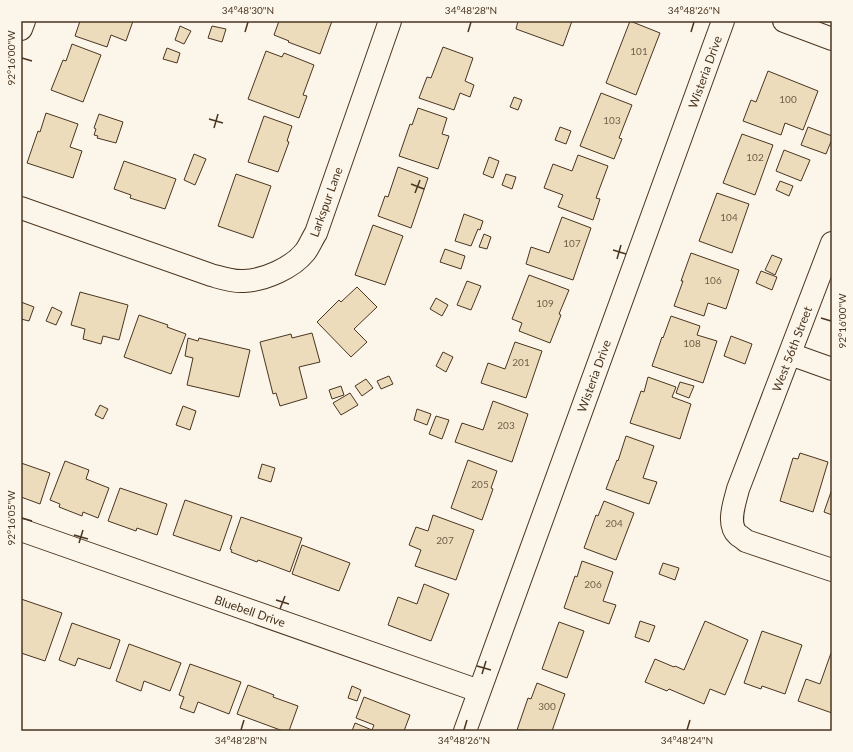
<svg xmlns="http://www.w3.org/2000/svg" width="853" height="752" viewBox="0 0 853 752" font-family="Lato,sans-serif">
<rect width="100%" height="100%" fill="#fbf6e9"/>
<path fill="#ecdcbc" stroke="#4a3520" d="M80 21H133L126 41 111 35 107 47 75 36Z
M279 21H332L320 54 288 42 289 41 274 35Z
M518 21H572L563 46 516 29Z
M630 21 660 33 636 95 606 83Z
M180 26 191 31 184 44 175 40Z
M212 26 226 29 222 42 208 38Z
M72 44 101 55 83 102 51 90 63 60 66 61Z
M443 47 473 58 465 81 474 85 470 97 460 93 454 110 419 98 427 77 431 78Z
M167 48 180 53 177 63 163 59Z
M266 51 282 57 284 53 314 65 303 95 307 96 299 118 248 99Z
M768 71 818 91 803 130 785 123 781 135 743 121 751 100 756 102Z
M601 93 632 105 619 138 622 139 614 159 580 146Z
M514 97 522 100 518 110 510 107Z
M418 108 447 118 442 134 449 136 438 169 399 156 410 124 412 125Z
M46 113 78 124 70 147 82 151 73 178 27 163 38 131 40 132Z
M99 114 123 122 116 143 97 138 98 136 94 135 96 129 94 128Z
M264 116 292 126 287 141 289 142 278 172 248 162Z
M560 127 571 131 566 144 555 140Z
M808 127 832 136V139L826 154 801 145Z
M742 134 773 145 755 195 723 183Z
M784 150 810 160 801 181 776 171Z
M194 154 206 159 195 185 184 180Z
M578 155 608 166 596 198 600 199 593 220 558 207 563 195 544 188 553 164 572 171Z
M489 157 499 161 493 178 483 174Z
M124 161 176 179 165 209 130 198 131 195 114 189Z
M398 167 428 178 411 228 378 216 385 196 388 197Z
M236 174 271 186 253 238 218 226Z
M506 174 516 177 512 189 502 185Z
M780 181 793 186 789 196 776 190Z
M717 193 749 204 732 253 699 241Z
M464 214 483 221 480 230 478 229 471 246 455 241Z
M562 217 591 228 573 280 526 264 531 247 549 253Z
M373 225 403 236 385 285 355 275Z
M484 234 491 237 487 249 479 247Z
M445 249 465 256 461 269 440 262Z
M691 253 739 270 726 309 708 303 704 316 674 306 683 281H681Z
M772 255 782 259 775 275 765 270Z
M761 271 777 277 772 290 756 283Z
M529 275 569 290 559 314 561 315 550 343 519 331 522 323 512 319Z
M467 281 481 286 471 310 457 305Z
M357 287 377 307 354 329 367 342 351 357 317 322 339 300 341 302Z
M80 292 128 305 119 340 103 336 101 344 83 339 85 329 71 325Z
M436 298 448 305 442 316 430 309Z
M21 302 34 307 29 321 21 319Z
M52 307 62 312 56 325 46 321Z
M139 315 168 325 167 327 186 334 171 374 124 357Z
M671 316 700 326 697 335 717 341 703 383 652 366 662 337 663 338Z
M312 333 320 362 299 367 307 398 280 406 276 393 273 394 260 342 291 334 292 338Z
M731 336 752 344 745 364 724 356Z
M188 338 198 341 199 338 250 350 239 397 187 385 193 358 185 356Z
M515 342 542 351 526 398 481 383 488 363 505 369Z
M443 352 453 357 446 372 436 366Z
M389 376 393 384 381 389 377 381Z
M648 377 676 387 672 397 691 404 680 439 630 423 641 391 644 392Z
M366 379 373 388 362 396 355 386Z
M680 382 694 386 689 398 676 393Z
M341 386 344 395 332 399 329 390Z
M350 393 358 405 341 415 333 403Z
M493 401 528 414 512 462 455 442 462 423 483 430Z
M100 405 108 409 103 419 95 415Z
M183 406 196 411 190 430 176 425Z
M417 409 431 414 427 425 414 420Z
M436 416 449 420 442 439 429 434Z
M626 436 654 446 643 478 657 482 649 504 606 489 617 460 618 461Z
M800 453 828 462 813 512 780 501 793 458 798 459Z
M468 460 497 471 491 488 493 489 482 520 451 508Z
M65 461 89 470 86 479 109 488 98 518 83 512 82 516 59 507 60 504 50 500Z
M21 463 50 473 40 504 21 497Z
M262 464 275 468 271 482 258 478Z
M120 488 167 504 157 535 137 528 136 531 108 521Z
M832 489V515L824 512Z
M185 500 232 516 220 551 173 535Z
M604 501 634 513 616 560 584 548 596 515 598 516Z
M433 515 474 530 456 580 415 566 421 550 409 545 416 527 428 531Z
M241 517 302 538 290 572 258 560 257 562 231 552 232 550 230 549Z
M302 545 350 563 339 591 292 574Z
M582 561 613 572 603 601 616 605 609 624 564 608 575 576 577 577Z
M663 563 679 568 675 580 659 574Z
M424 584 449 594 431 641 388 625 398 597 417 604Z
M21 599 62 613 45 661 21 653Z
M640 621 655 626 649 642 635 637Z
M705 621 748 640 725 695 710 689 704 704 669 689 667 691 645 682 655 659 674 667 675 666 684 670Z
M559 622 584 631 567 678 542 669Z
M72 623 120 640 110 669 78 658 75 666 59 660Z
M762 631 802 645 785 694 762 686 761 689 744 683Z
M129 644 181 663 170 691 144 681 141 691 116 681Z
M831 653 832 654V713L798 701 806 679 820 684Z
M190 664 241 682 229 714 198 702 194 713 180 708 184 697 179 695Z
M537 683 565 694 552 731 517 730 528 698 531 699Z
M248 685 274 695 273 697 298 706 289 731H283L237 714Z
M352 686 361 690 357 701 348 698Z
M364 697 410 715 404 731H352L355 723 372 730 374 725 356 718Z"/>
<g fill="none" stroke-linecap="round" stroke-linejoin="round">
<defs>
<path id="minor" d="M21 29 24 21
M21 208 211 275C222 278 233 282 244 281 265 280 292 268 305 252 309 247 312 239 316 233L390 21
M832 243 738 489C735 502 726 524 738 535 741 537 744 539 746 541L832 570
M790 354 832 369
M21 530 479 691
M465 731 723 21"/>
<path id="major" d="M784 21 832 39"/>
</defs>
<use href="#minor" stroke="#4a3520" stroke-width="24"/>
<use href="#major" stroke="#4a3520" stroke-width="24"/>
<use href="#minor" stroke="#fbf6e9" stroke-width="22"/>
<use href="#major" stroke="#fbf6e9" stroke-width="22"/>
</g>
<path fill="none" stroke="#4a3520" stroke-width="1.5" d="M245 32 248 22M468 32 471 22M691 32 694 22M22 58 32 61M209 119 223 123M214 128 218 114M411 184 424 189M415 193 420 180M613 250 626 254M617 259 621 245M821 318 831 321M22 518 32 521M74 535 88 539M79 543 83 530M276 600 289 604M280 609 285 596M477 666 491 670M482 674 486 661M241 730 244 720M464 730 467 720M687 730 690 720"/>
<g text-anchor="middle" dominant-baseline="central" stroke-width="3" stroke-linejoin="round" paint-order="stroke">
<g font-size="10" fill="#725f47">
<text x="639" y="51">101</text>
<text x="788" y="99">100</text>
<text x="612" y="120">103</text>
<text x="755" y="157">102</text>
<text x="729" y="217">104</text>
<text x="572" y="243">107</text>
<text x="713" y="280">106</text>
<text x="545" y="303">109</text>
<text x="692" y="343">108</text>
<text x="521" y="362">201</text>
<text x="506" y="425">203</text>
<text x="480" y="484">205</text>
<text x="614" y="523">204</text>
<text x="445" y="540">207</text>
<text x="593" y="584">206</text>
<text x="547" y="706">300</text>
</g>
<g font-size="12" fill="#4a3520" stroke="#fbf6e9">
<text transform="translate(705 72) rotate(-70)">Wisteria Drive</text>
<text transform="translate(326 202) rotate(-70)">Larkspur Lane</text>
<text transform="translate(792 349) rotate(-69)">West 56th Street</text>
<text transform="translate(594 376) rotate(-70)">Wisteria Drive</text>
<text transform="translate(250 611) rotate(19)">Bluebell Drive</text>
</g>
</g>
<rect width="853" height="752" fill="none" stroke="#fbf6e9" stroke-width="44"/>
<rect x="22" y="22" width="809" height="708" fill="none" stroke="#4a3520" stroke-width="1.5"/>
<g font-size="10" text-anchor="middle" fill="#4a3520">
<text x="248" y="14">34°48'30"N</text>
<text x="471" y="14">34°48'28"N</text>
<text x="694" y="14">34°48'26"N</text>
<text transform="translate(11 58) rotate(-90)" y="4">92°16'00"W</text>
<text transform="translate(842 321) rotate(-90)" y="4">92°16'00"W</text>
<text transform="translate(11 518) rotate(-90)" y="4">92°16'05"W</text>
<text x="241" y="744">34°48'28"N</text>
<text x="464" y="744">34°48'26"N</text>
<text x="687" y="744">34°48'24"N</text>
</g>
</svg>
